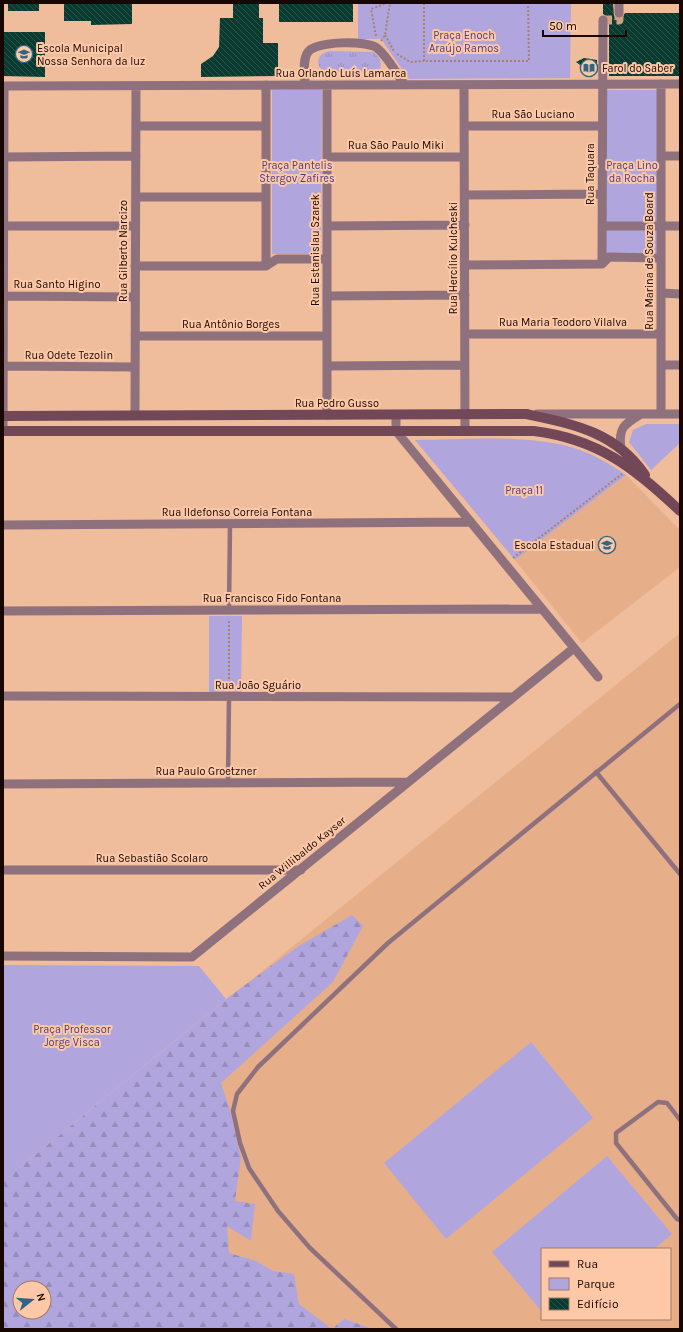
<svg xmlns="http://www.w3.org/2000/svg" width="683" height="1332" viewBox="0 0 683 1332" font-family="Karla,sans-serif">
<defs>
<pattern id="grass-tufts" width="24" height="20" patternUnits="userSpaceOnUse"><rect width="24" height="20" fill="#b0a6dd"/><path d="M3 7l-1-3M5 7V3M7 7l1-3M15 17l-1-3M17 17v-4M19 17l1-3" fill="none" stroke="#978dbc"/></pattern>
<pattern id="forest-firs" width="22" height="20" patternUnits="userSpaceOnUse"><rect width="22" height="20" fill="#b0a6dd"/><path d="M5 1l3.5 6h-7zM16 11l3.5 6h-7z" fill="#978dbc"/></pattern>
<pattern id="building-back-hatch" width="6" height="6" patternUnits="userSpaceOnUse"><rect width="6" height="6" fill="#093b30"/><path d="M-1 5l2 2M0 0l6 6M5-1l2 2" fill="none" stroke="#2c534a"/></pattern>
</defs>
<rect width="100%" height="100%" fill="#efbc9c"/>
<path fill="#e7ae8a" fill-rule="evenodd" d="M626 475 680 530V567L582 643 515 560Z
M680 633V1329H32L44 1312V1288H20L3 1181ZM542 1249H670V1319H542Z"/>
<path fill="url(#grass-tufts)" d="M329 51 374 52 380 59 381 66 378 72H323C315 63 317 54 329 51Z"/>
<path fill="url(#forest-firs)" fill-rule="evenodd" d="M352 915 363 926 333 982 221 1083 230 1110 241 1157 235 1201 255 1204 251 1241 227 1226 229 1253 256 1261 273 1271 294 1274 299 1304 332 1329H3V1181L226 999 297 947ZM20 1288H44V1312H20Z
M344 1319 370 1328 373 1329H332Z"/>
<path fill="#b0a6dd" d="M358 3H571L570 78 409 79 381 39H358Z
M272 90H322L321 254H272Z
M606 90H657V253H606Z
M646 424H680V443L651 470 629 442 633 430Z
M415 440C466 440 532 433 580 450 597 456 611 465 626 475L515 560Z
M209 616H242L241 692H209Z
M3 965 199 966 226 999 3 1181Z
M531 1042 593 1118 446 1239 384 1163Z
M607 1156 672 1234 654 1249H542V1312L492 1252Z"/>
<path fill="url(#building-back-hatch)" d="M8 3H39V11H8Z
M64 3H132V24L91 25V21H64Z
M233 3H259V18H263V43H278V76L201 77V64L213 56 219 47 220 18H233Z
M279 3H353V22H279Z
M603 3H613L614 16 619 19 622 18 625 13H680V76H609V20L608 17 603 14Z
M3 32H45V77L3 76Z
M584 58 597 60V65L591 73 576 62Z"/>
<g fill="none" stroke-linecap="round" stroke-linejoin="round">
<path stroke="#cfa185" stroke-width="9" stroke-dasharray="9 4.5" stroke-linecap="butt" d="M603 20H619V13"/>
<path stroke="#a98169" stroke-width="2" stroke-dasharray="2 2" stroke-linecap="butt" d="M424 3V61H529L528 3
M385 35 394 51
M376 36 371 9 387 3
M381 41 385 35 390 3
M397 54 410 62 424 61
M513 558 622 474
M229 687V619"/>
<path stroke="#8f717d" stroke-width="4.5" d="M229 610 230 524
M596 772 680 874
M228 783 229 697
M680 1120 667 1103 658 1102 616 1133V1143L677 1219 680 1220
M396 1329 310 1248 278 1211 249 1168 240 1143 233 1111 237 1094 258 1067 388 943 680 704"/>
<path stroke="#8f717d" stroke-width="9" d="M619 3V13
M305 85C305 75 302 60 308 52 315 41 367 40 377 48 388 57 396 73 405 85
M327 85V415
M464 85 465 430
M3 86 680 84
M136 126H266
M465 126H602
M661 156H680
M4 157 136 156
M327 157H464
M465 195 602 194
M136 197H266
M4 226H135
M327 226 465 225
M602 226H680
M602 264 603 20
M465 265 602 264 609 257 661 258
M135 266H266L277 259H327
M266 266V85
M661 293 680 294
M3 296 135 297
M327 296 465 295
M465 334H661
M135 336H327
M661 365H680
M3 366 135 367
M327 366 465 365
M537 414H680
M661 414V84
M135 415 136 86
M396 415V431L598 677
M3 431 4 86
M621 449C618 428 624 424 641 414
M3 525 471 522
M3 611 542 609
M3 696 513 697
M3 784 408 782
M3 870H301
M3 956 192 957 574 648"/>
<path stroke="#724859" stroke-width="10" d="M3 416 526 414C573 424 616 432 645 475
M3 431H534C598 439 635 468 680 511"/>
</g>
<defs>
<symbol id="school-ring" viewBox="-11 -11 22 22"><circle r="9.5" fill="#fcc8a8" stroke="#306682" stroke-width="1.5"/><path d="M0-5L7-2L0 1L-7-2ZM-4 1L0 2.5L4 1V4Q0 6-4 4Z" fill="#306682"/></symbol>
<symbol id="library-ring" viewBox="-11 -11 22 22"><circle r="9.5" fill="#fcc8a8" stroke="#306682" stroke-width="1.5"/><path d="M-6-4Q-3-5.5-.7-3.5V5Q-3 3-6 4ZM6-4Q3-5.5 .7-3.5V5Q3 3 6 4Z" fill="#306682"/></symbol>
</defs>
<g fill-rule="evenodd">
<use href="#school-ring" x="14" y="44" width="20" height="20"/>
<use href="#library-ring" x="579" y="58" width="20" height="20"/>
<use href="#school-ring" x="597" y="535" width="20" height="20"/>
</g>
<g text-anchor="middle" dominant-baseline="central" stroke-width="4" stroke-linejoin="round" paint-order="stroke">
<g font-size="11" fill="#4f3985" stroke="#fcc8a8">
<text x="464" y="35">Praça Enoch<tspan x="464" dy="13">Araújo Ramos</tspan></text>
<text x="297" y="165">Praça Pantelis<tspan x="297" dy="13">Stergov Zafires</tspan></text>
<text x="632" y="165">Praça Lino<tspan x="632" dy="13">da Rocha</tspan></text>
<text x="524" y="490">Praça 11</text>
<text x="72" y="1029">Praça Professor<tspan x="72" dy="13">Jorge Visca</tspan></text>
</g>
<g font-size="11" fill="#180700" stroke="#fcc8a8" text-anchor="start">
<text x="37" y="48">Escola Municipal<tspan x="37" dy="13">Nossa Senhora da luz</tspan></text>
<text x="602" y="68">Farol do Saber</text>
<text x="594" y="545" text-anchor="end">Escola Estadual</text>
</g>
<g font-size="11" fill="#180700" stroke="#fcc8a8">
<text x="341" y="73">Rua Orlando Luís Lamarca</text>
<text x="533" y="114">Rua São Luciano</text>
<text x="396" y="145">Rua São Paulo Miki</text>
<text transform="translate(590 174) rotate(-90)">Rua Taquara</text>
<text transform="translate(315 250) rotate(-90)">Rua Estanislau Szarek</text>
<text transform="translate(123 251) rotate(-90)">Rua Gilberto Narcizo</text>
<text transform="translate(453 258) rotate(-90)">Rua Hercílio Kulcheski</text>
<text transform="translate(649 261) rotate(-90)">Rua Marina de Souza Board</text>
<text x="57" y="284">Rua Santo Higino</text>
<text x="563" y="322">Rua Maria Teodoro Vilalva</text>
<text x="231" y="324">Rua Antônio Borges</text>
<text x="69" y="355">Rua Odete Tezolin</text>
<text x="337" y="403">Rua Pedro Gusso</text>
<text x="237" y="512">Rua Ildefonso Correia Fontana</text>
<text x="272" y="598">Rua Francisco Fido Fontana</text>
<text x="258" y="685">Rua João Sguário</text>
<text x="206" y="771">Rua Paulo Groetzner</text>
<text transform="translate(302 853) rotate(-39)">Rua Willibaldo Kayser</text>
<text x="152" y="858">Rua Sebastião Scolaro</text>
</g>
</g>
<rect width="683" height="1332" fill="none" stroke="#180700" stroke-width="8"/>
<rect x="541" y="1248" width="130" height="72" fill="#fcc8a8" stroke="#a17b65"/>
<rect x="549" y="1261" width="20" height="6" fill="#724859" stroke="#a17b65"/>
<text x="577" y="1268" font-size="12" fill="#180700">Rua</text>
<rect x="549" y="1278" width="20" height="12" fill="#b0a6dd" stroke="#a17b65"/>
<text x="577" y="1288" font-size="12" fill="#180700">Parque</text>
<rect x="549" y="1298" width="20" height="12" fill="url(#building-back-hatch)" stroke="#a17b65"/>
<text x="577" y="1308" font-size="12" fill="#180700">Edifício</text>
<g transform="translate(32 1300) rotate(73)"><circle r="19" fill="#fcc8a8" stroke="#a17b65"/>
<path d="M0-3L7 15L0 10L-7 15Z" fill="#306682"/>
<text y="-6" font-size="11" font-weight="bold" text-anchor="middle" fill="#180700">N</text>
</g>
<path d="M543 30v6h83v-6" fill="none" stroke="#180700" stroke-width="2"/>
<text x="549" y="30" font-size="12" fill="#180700" stroke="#fcc8a8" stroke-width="3" paint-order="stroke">50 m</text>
</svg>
